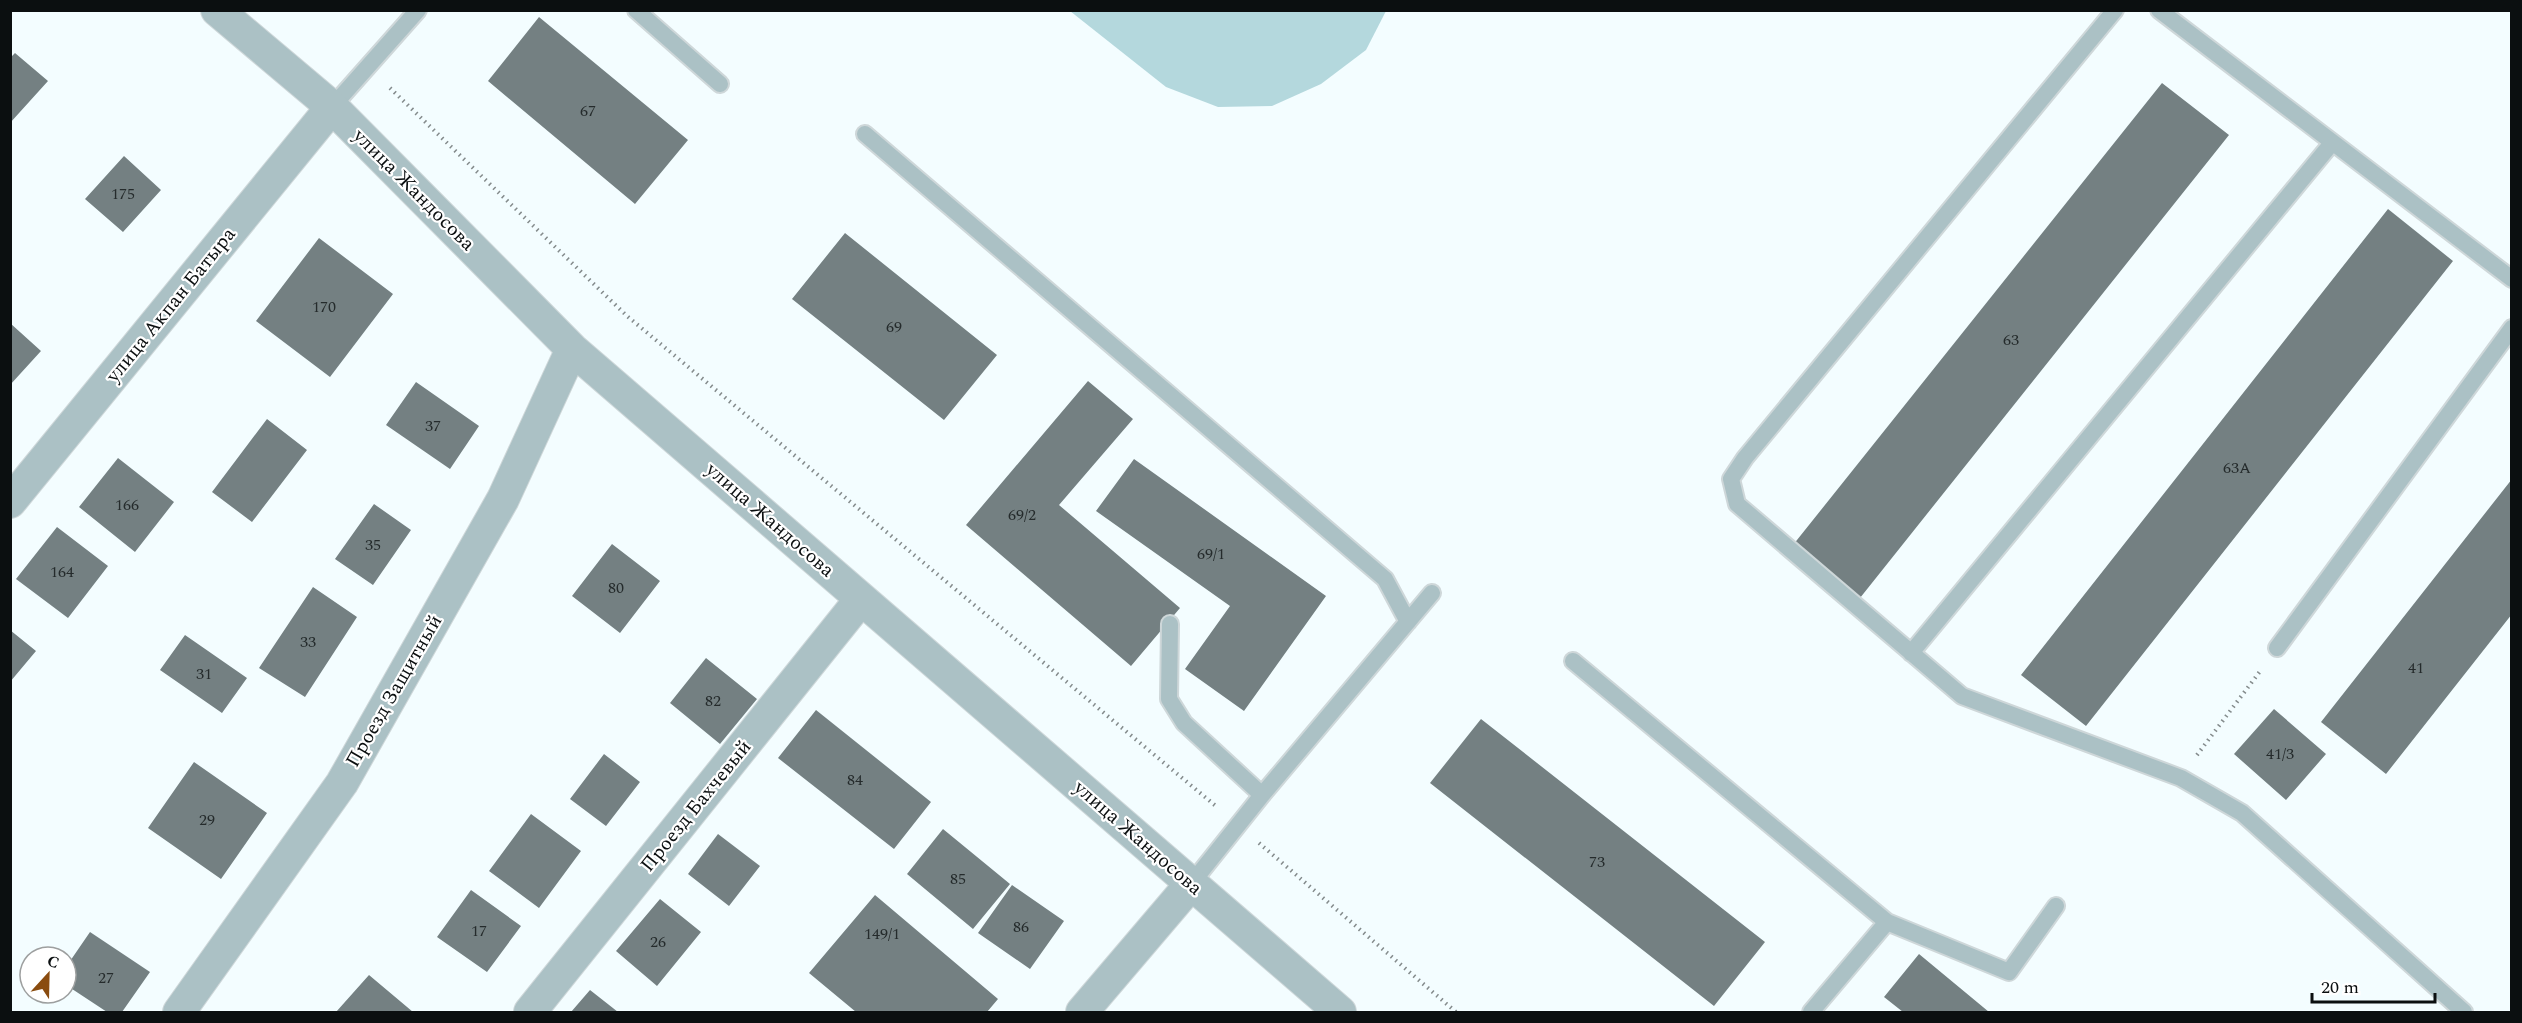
<svg xmlns="http://www.w3.org/2000/svg" width="2522" height="1023" viewBox="0 0 2522 1023" font-family="Spectral,serif">
<rect width="100%" height="100%" fill="#f3fdff"/>
<path fill="#b4d8dd" d="M1070 11H1386L1366 50 1321 84 1272 106 1218 107 1166 87Z"/>
<path fill="#748082" d="M539 17 688 140 635 204 488 81Z
M15 53 48 81 10 123V58Z
M2162 83 2229 135 1860 598 1793 545Z
M124 156 161 190 123 232 85 199Z
M2388 209 2453 261 2086 726 2021 675Z
M845 233 997 355 944 420 792 299Z
M319 238 393 294 330 377 256 321Z
M10 323 41 351 10 385Z
M1088 381 1133 419 1059 505 1180 608 1131 666 966 525Z
M416 382 479 426 450 469 386 425Z
M267 419 307 450 252 522 212 492Z
M118 458 174 502 135 552 79 507Z
M1134 459 1326 596 1244 711 1185 669 1230 606 1096 511Z
M2512 479V614L2386 774 2321 722Z
M374 504 411 530 373 585 335 559Z
M57 527 108 566 68 618 16 579Z
M612 544 660 581 620 633 572 596Z
M313 587 357 617 305 697 259 668Z
M10 630 36 651 10 682Z
M185 635 247 678 222 713 160 670Z
M706 658 757 699 720 744 670 703Z
M2274 709 2326 754 2286 800 2234 754Z
M816 710 931 802 894 849 778 758Z
M1481 719 1765 942 1714 1006 1430 783Z
M604 754 640 782 606 826 570 799Z
M194 762 267 813 221 879 148 828Z
M531 814 581 851 539 908 489 871Z
M943 829 1010 884 973 929 907 874Z
M718 834 760 866 729 906 688 874Z
M1012 885 1064 921 1030 969 978 933Z
M471 890 521 926 487 972 437 937Z
M875 895 998 999 987 1012H856L809 973Z
M660 899 701 932 657 986 616 951Z
M90 932 150 972 122 1012H107L66 985V967Z
M1919 954 1989 1012H1903L1884 997Z
M369 975 413 1012H336Z
M590 990 618 1012H571Z"/>
<g fill="none" stroke-linecap="round" stroke-linejoin="round">
<defs>
<path id="service" d="M636 10 720 84
M2115 10 1745 458 1731 479 1737 504 1962 696 2181 778 2242 813 2464 1012
M2159 10 2512 279
M332 107 418 10
M865 134 1385 579 1408 622
M1170 624 1169 699 1184 723 1262 795
M2277 648 2512 328
M1911 653 2332 143
M1573 661 1887 922 2009 972 2056 906
M1191 884 1262 795 1432 593
M1811 1012 1887 922"/>
<path id="minor" d="M217 10 332 107 572 349 1340 1012
M10 502 332 107
M179 1012 342 783 503 499 572 349
M530 1012 861 599
M1082 1012 1191 884"/>
</defs>
<use href="#service" stroke="#ced7d9" stroke-width="20"/>
<use href="#minor" stroke="#ced7d9" stroke-width="34"/>
<path stroke="#848b8c" stroke-width="4" stroke-dasharray="1.5 4.5" stroke-linecap="butt" d="M390 88 627 316 1217 807
M2197 755 2261 670
M1259 843 1456 1012"/>
<use href="#service" stroke="#abc1c5" stroke-width="16"/>
<use href="#minor" stroke="#abc1c5" stroke-width="32"/>
</g>
<g text-anchor="middle" dominant-baseline="central" stroke-width="4.5" stroke-linejoin="round" paint-order="stroke">
<g font-size="16" fill="#252b2c">
<text x="588" y="111">67</text>
<text x="123" y="194">175</text>
<text x="324" y="307">170</text>
<text x="894" y="327">69</text>
<text x="2011" y="340">63</text>
<text x="433" y="426">37</text>
<text x="2237" y="468">63А</text>
<text x="127" y="505">166</text>
<text x="1022" y="515">69/2</text>
<text x="373" y="545">35</text>
<text x="1211" y="554">69/1</text>
<text x="62" y="572">164</text>
<text x="616" y="588">80</text>
<text x="308" y="642">33</text>
<text x="2416" y="668">41</text>
<text x="204" y="674">31</text>
<text x="713" y="701">82</text>
<text x="2280" y="754">41/3</text>
<text x="855" y="780">84</text>
<text x="207" y="820">29</text>
<text x="1597" y="862">73</text>
<text x="958" y="879">85</text>
<text x="1021" y="927">86</text>
<text x="479" y="931">17</text>
<text x="882" y="934">149/1</text>
<text x="658" y="942">26</text>
<text x="106" y="978">27</text>
</g>
<g font-size="20" fill="#0b0f10" stroke="#fff">
<text transform="translate(414 190) rotate(45)">улица Жандосова</text>
<text transform="translate(171 305) rotate(-51)">улица Акпан Батыра</text>
<text transform="translate(770 520) rotate(41)">улица Жандосова</text>
<text transform="translate(394 691) rotate(-60)">Проезд Защитный</text>
<text transform="translate(696 806) rotate(-51)">Проезд Бахчевый</text>
<text transform="translate(1138 838) rotate(41)">улица Жандосова</text>
</g>
</g>
<rect width="2522" height="1023" fill="none" stroke="#0b0f10" stroke-width="24"/>
<g transform="translate(48 975) rotate(22)"><circle r="28" fill="#ffffff" stroke="#9d9f9f" stroke-width="1.5"/>
<path d="M0-4.5L10 22L0 15L-10 22Z" fill="#8a4c0f"/>
<text y="-9" font-size="16" font-weight="bold" text-anchor="middle" fill="#0b0f10">С</text>
</g>
<path d="M2312 993v9h123v-9" fill="none" stroke="#0b0f10" stroke-width="3"/>
<text x="2321" y="993" font-size="18" fill="#0b0f10" stroke="#ffffff" stroke-width="4.5" paint-order="stroke">20 m</text>
</svg>
